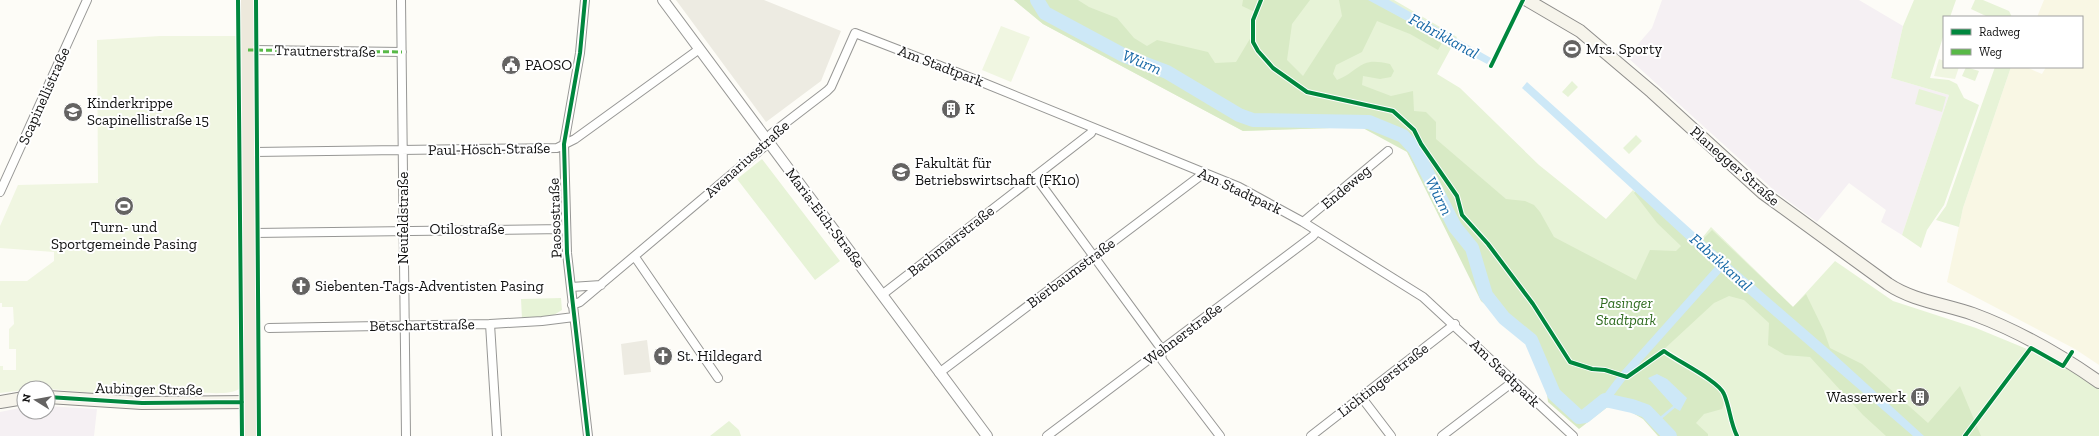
<svg xmlns="http://www.w3.org/2000/svg" width="2099" height="436" viewBox="0 0 2099 436" font-family="'Zilla Slab',serif">
<rect width="100%" height="100%" fill="#fdfcf7"/>
<path fill="#f5f0f3" d="M1662 0H1859L1903 26 1891 78 1949 95 1902 235 1881 222 1886 210 1849 183 1817 222 1776 192 1627 57 1652 28Z
M48 406 97 409 94 436H0V412L24 407V412H48Z"/>
<path fill="#f9f7e4" d="M2044 0H2099V365L2075 349 1947 282 1963 208 2011 67H2026L2042 74 2046 67H2082V17H2037Z"/>
<path fill="#e7f3d7" d="M1014 0H1394L1457 37 1437 74 1460 88 1539 165 1606 219 1633 190 1694 248 1711 227 1793 307 1835 261 1893 301 1976 328 2027 349 2065 369 2067 366 2099 388V436H1662C1644 418 1634 402 1606 408L1542 351 1453 241 1405 148 1361 127 1243 131 1043 24Z
M1914 0H1956L1950 17H1944V34L1930 78 1949 80 1957 84 1964 98 1979 105 1944 205 1927 230 1921 248 1902 235 1949 95 1891 78 1903 26Z
M1975 0H1983L2009 11 2012 17H1988L1971 9Z
M1966 67 1979 71 1975 81 1962 76Z
M1995 67H2011L1963 208 1959 227 1936 220 1946 206Z
M1572 81 1578 87 1568 97 1562 92Z
M1919 89 1946 97 1942 112 1915 104Z
M1636 135 1642 141 1629 154 1623 148Z
M762 159 840 261 815 280 737 179Z
M561 298 562 310 552 316 522 319 521 299Z
M729 421 739 430 741 436H710Z"/>
<path fill="#d8eac5" d="M1014 0H1078L1089 7 1117 18 1134 38 1147 46 1157 40 1208 52 1215 63 1236 62 1254 32 1257 13 1242 6 1243 0H1310L1292 24 1287 60 1303 76 1342 16 1339 0H1370L1443 41 1438 50 1410 34 1377 21 1362 52 1336 65 1333 74 1337 80C1361 70 1359 56 1390 64L1394 71 1391 77 1380 79 1363 76 1362 85 1391 96 1413 91 1414 111 1426 112 1436 122V139L1506 199 1525 201 1534 205 1540 212 1554 237 1636 280 1650 250 1676 251 1681 246 1657 223 1634 193 1640 185 1702 240 1712 230 1793 307 1806 294 1824 331 1830 348 1862 364 1928 423 1960 386 1981 436H1886L1863 415 1810 357 1785 355 1768 345 1769 323 1744 300 1729 296 1714 303 1661 352C1676 363 1714 380 1722 394 1725 399 1724 405 1722 409L1704 414 1696 423 1708 434V436H1658L1643 419 1614 402 1579 429 1548 402 1542 351 1481 301 1407 152 1361 127 1243 131 1043 24Z"/>
<path fill="#f0f6e1" d="M1001 26 1030 37 1011 82 982 70Z
M160 36H236L239 389C230 396 199 392 188 392 166 392 145 396 124 395 90 394 57 388 24 388V390L0 393V366H3V370H16V349H9V329L14 324 13 307H2V303H0V281H27L54 261V252L0 248V226L18 185 98 183 97 40Z
M1939 59 1944 61V67H1959L1955 79 1934 76Z"/>
<path fill="#edebe2" d="M676 0H764L841 31 821 81 766 122Z
M647 340 651 372 624 375 621 344Z"/>
<path fill="#cde8f7" d="M1035 0H1039L1042 5 1051 14 1049 18 1043 14Z
M1368 0H1389L1491 58 1487 64Z
M1527 82 1723 258 1833 353 1924 436H1913L1716 266 1522 88Z
M1657 374 1667 379 1687 398 1680 411 1675 408 1648 378Z"/>
<g fill="none" stroke-linecap="round" stroke-linejoin="round">
<path stroke="#cde8f7" stroke-width="2.5" d="M1656 422 1675 406"/>
<path stroke="#cde8f7" stroke-width="8" d="M1605 400 1623 376 1723 264"/>
<path stroke="#cde8f7" stroke-width="14" d="M1037 0 1045 13 1125 56 1167 72 1239 115 1253 120 1369 122 1403 136 1415 149 1455 227 1472 248 1486 295 1504 318 1531 340 1554 394 1579 417 1585 416 1605 400 1632 406 1646 411 1670 436"/>
<defs>
<path id="minor" d="M401 0 406 436
M585 0 580 53 564 144 567 253 588 436
M248 50 402 52
M249 152 557 148 575 139 698 50
M1035 176 1160 347 1162 360 1220 436
M0 192 87 0
M1303 222 1388 151
M249 233 566 229
M635 257 718 378
M571 287 601 285
M883 294 1091 133 1093 129
M572 305 580 302 765 146 771 134 827 91 831 87 855 33 979 81 1239 187 1303 222 1423 297 1573 436
M490 324 497 436
M269 328 490 324 542 321 574 317
M939 373 1204 173
M1362 398 1391 436
M1047 436 1313 236 1317 231
M1311 436 1455 324
M1442 436 1514 381"/>
<path id="tertiary" d="M663 0 987 436"/>
<path id="secondary" d="M1527 0 1580 31 1652 92 1763 193 1888 284C1913 301 1945 304 1973 314 2019 331 2059 354 2099 382
M48 397 142 403 250 402
M0 402 24 398"/>
<path id="primary" d="M247 0 250 436"/>
</defs>
<use href="#minor" stroke="#979795" stroke-width="10"/>
<use href="#tertiary" stroke="#979795" stroke-width="12"/>
<use href="#secondary" stroke="#8e8d8b" stroke-width="14"/>
<use href="#primary" stroke="#858482" stroke-width="15"/>
<use href="#minor" stroke="#fffffe" stroke-width="8"/>
<use href="#tertiary" stroke="#fffffe" stroke-width="10"/>
<use href="#secondary" stroke="#f6f4eb" stroke-width="12"/>
<use href="#primary" stroke="#ede9dc" stroke-width="13"/>
<path stroke="#58b947" stroke-width="3" stroke-dasharray="6 3" stroke-linecap="butt" d="M248 50 402 52"/>
<defs>
<path id="cycleway" d="M238 0 242 436
M256 0 259 436
M585 0 580 53 564 144 567 253 588 436
M1261 0 1253 20V42L1258 51 1273 68 1307 92 1393 111 1414 130 1421 144 1457 196 1462 215 1488 244 1533 304 1570 362 1592 369 1605 370 1627 377 1664 351C1677 361 1719 381 1724 394 1730 408 1730 422 1737 436
M1491 66 1523 0
M48 397 142 403 242 402
M1965 436 2031 348 2063 366 2072 352"/>
</defs>
<use href="#cycleway" stroke="#fff" stroke-width="6"/>
<use href="#cycleway" stroke="#00873e" stroke-width="4"/>
</g>
<defs>
<symbol id="stadium-disc" viewBox="-11 -11 22 22"><circle r="9.5" fill="#646362" stroke="#fff"/><path d="M0-5a6.5 5 0 1 0 0 10a6.5 5 0 1 0 0-10ZM-3.5-1.8h7v3.6h-7Z" fill="#fff"/></symbol>
<symbol id="civic-disc" viewBox="-11 -11 22 22"><circle r="9.5" fill="#646362" stroke="#fff"/><path d="M-.6-6.5H3V-4.5H.6V-3L4-1V1h2V6H-6V1h2V-1L-.6-3ZM-1.2 2.5V6h2.4V2.5Z" fill="#fff"/></symbol>
<symbol id="building-disc" viewBox="-11 -11 22 22"><circle r="9.5" fill="#646362" stroke="#fff"/><path d="M-4-6H4V6H1V3H-1V6H-4ZM-2.5-4.3h1.7v1.8h-1.7ZM.8-4.3h1.7v1.8H.8ZM-2.5-1h1.7V.8h-1.7ZM.8-1h1.7V.8H.8Z" fill="#fff"/></symbol>
<symbol id="school-disc" viewBox="-11 -11 22 22"><circle r="9.5" fill="#646362" stroke="#fff"/><path d="M0-5L7-2L0 1L-7-2ZM-4 1L0 2.5L4 1V4Q0 6-4 4Z" fill="#fff"/></symbol>
<symbol id="university-disc" viewBox="-11 -11 22 22"><circle r="9.5" fill="#646362" stroke="#fff"/><path d="M0-5L7-2L0 1L-7-2ZM-4 1L0 2.5L4 1V4Q0 6-4 4Z" fill="#fff"/></symbol>
<symbol id="church-disc" viewBox="-11 -11 22 22"><circle r="9.5" fill="#646362" stroke="#fff"/><path d="M-1.2-6h2.4v3.5h3.3v2.4h-3.3V6h-2.4V-.1h-3.3v-2.4h3.3Z" fill="#fff"/></symbol>
</defs>
<g fill-rule="evenodd">
<use href="#stadium-disc" x="1561" y="38" width="22" height="22"/>
<use href="#civic-disc" x="500" y="54" width="22" height="22"/>
<use href="#building-disc" x="940" y="98" width="22" height="22"/>
<use href="#school-disc" x="62" y="101" width="22" height="22"/>
<use href="#university-disc" x="890" y="161" width="22" height="22"/>
<use href="#stadium-disc" x="113" y="195" width="22" height="22"/>
<use href="#church-disc" x="290" y="275" width="22" height="22"/>
<use href="#church-disc" x="652" y="345" width="22" height="22"/>
<use href="#building-disc" x="1909" y="386" width="22" height="22"/>
</g>
<g text-anchor="middle" dominant-baseline="central" stroke-width="4" stroke-linejoin="round" paint-order="stroke">
<g font-size="15" fill="#111" stroke="#fff" text-anchor="start">
<text x="1586" y="49">Mrs. Sporty</text>
<text x="525" y="65">PAOSO</text>
<text x="87" y="103">Kinderkrippe<tspan x="87" dy="17">Scapinellistraße 15</tspan></text>
<text x="965" y="109">K</text>
<text x="915" y="163">Fakultät für<tspan x="915" dy="17">Betriebswirtschaft (FK10)</tspan></text>
<text x="124" y="227" text-anchor="middle">Turn- und<tspan x="124" dy="17">Sportgemeinde Pasing</tspan></text>
<text x="315" y="286">Siebenten-Tags-Adventisten Pasing</text>
<text x="677" y="356">St. Hildegard</text>
<text x="1906" y="397" text-anchor="end">Wasserwerk</text>
</g>
<g font-size="15" fill="#111" stroke="#fff">
<text transform="translate(325 51) rotate(1)">Trautnerstraße</text>
<text transform="translate(941 66) rotate(21)">Am Stadtpark</text>
<text transform="translate(44 96) rotate(-66)">Scapinellistraße</text>
<text transform="translate(489 149) rotate(-1)">Paul-Hösch-Straße</text>
<text transform="translate(747 159) rotate(-42)">Avenariusstraße</text>
<text transform="translate(1735 166) rotate(41)">Planegger Straße</text>
<text transform="translate(1346 187) rotate(-40)">Endeweg</text>
<text transform="translate(1240 191) rotate(25)">Am Stadtpark</text>
<text transform="translate(403 218) rotate(-90)">Neufeldstraße</text>
<text transform="translate(555 218) rotate(-92)">Paosostraße</text>
<text transform="translate(825 218) rotate(53)">Maria-Eich-Straße</text>
<text x="467" y="229">Otilostraße</text>
<text transform="translate(951 241) rotate(-38)">Bachmairstraße</text>
<text transform="translate(1071 273) rotate(-37)">Bierbaumstraße</text>
<text transform="translate(422 325) rotate(-1)">Betschartstraße</text>
<text transform="translate(1183 334) rotate(-37)">Wehnerstraße</text>
<text transform="translate(1505 373) rotate(44)">Am Stadtpark</text>
<text transform="translate(1383 380) rotate(-38)">Lichtingerstraße</text>
<text transform="translate(149 389) rotate(1)">Aubinger Straße</text>
</g>
<g font-size="15" font-style="italic" fill="#2f6b1f" stroke="#fff">
<text x="1626" y="303">Pasinger<tspan x="1626" dy="17">Stadtpark</tspan></text>
</g>
<g font-size="16" font-style="italic" fill="#1768a6" stroke="#fff">
<text transform="translate(1444 36) rotate(29)">Fabrikkanal</text>
<text transform="translate(1142 62) rotate(23)">Würm</text>
<text transform="translate(1439 196) rotate(63)">Würm</text>
<text transform="translate(1721 262) rotate(42)">Fabrikkanal</text>
</g>
</g>
<rect x="1943" y="16" width="140" height="52" fill="#ffffff" stroke="#a0a0a0"/>
<rect x="1951" y="29" width="20" height="6" fill="#00873e" stroke="#a0a0a0"/>
<text x="1979" y="36" font-size="12" fill="#111111">Radweg</text>
<rect x="1951" y="49" width="20" height="6" fill="#58b947" stroke="#a0a0a0"/>
<text x="1979" y="56" font-size="12" fill="#111111">Weg</text>
<g transform="translate(36 400) rotate(281)"><circle r="19" fill="#ffffff" stroke="#a0a0a0"/>
<path d="M0-3L7 15L0 10L-7 15Z" fill="#646362"/>
<text y="-6" font-size="11" font-weight="bold" text-anchor="middle" fill="#111111">N</text>
</g>
</svg>
